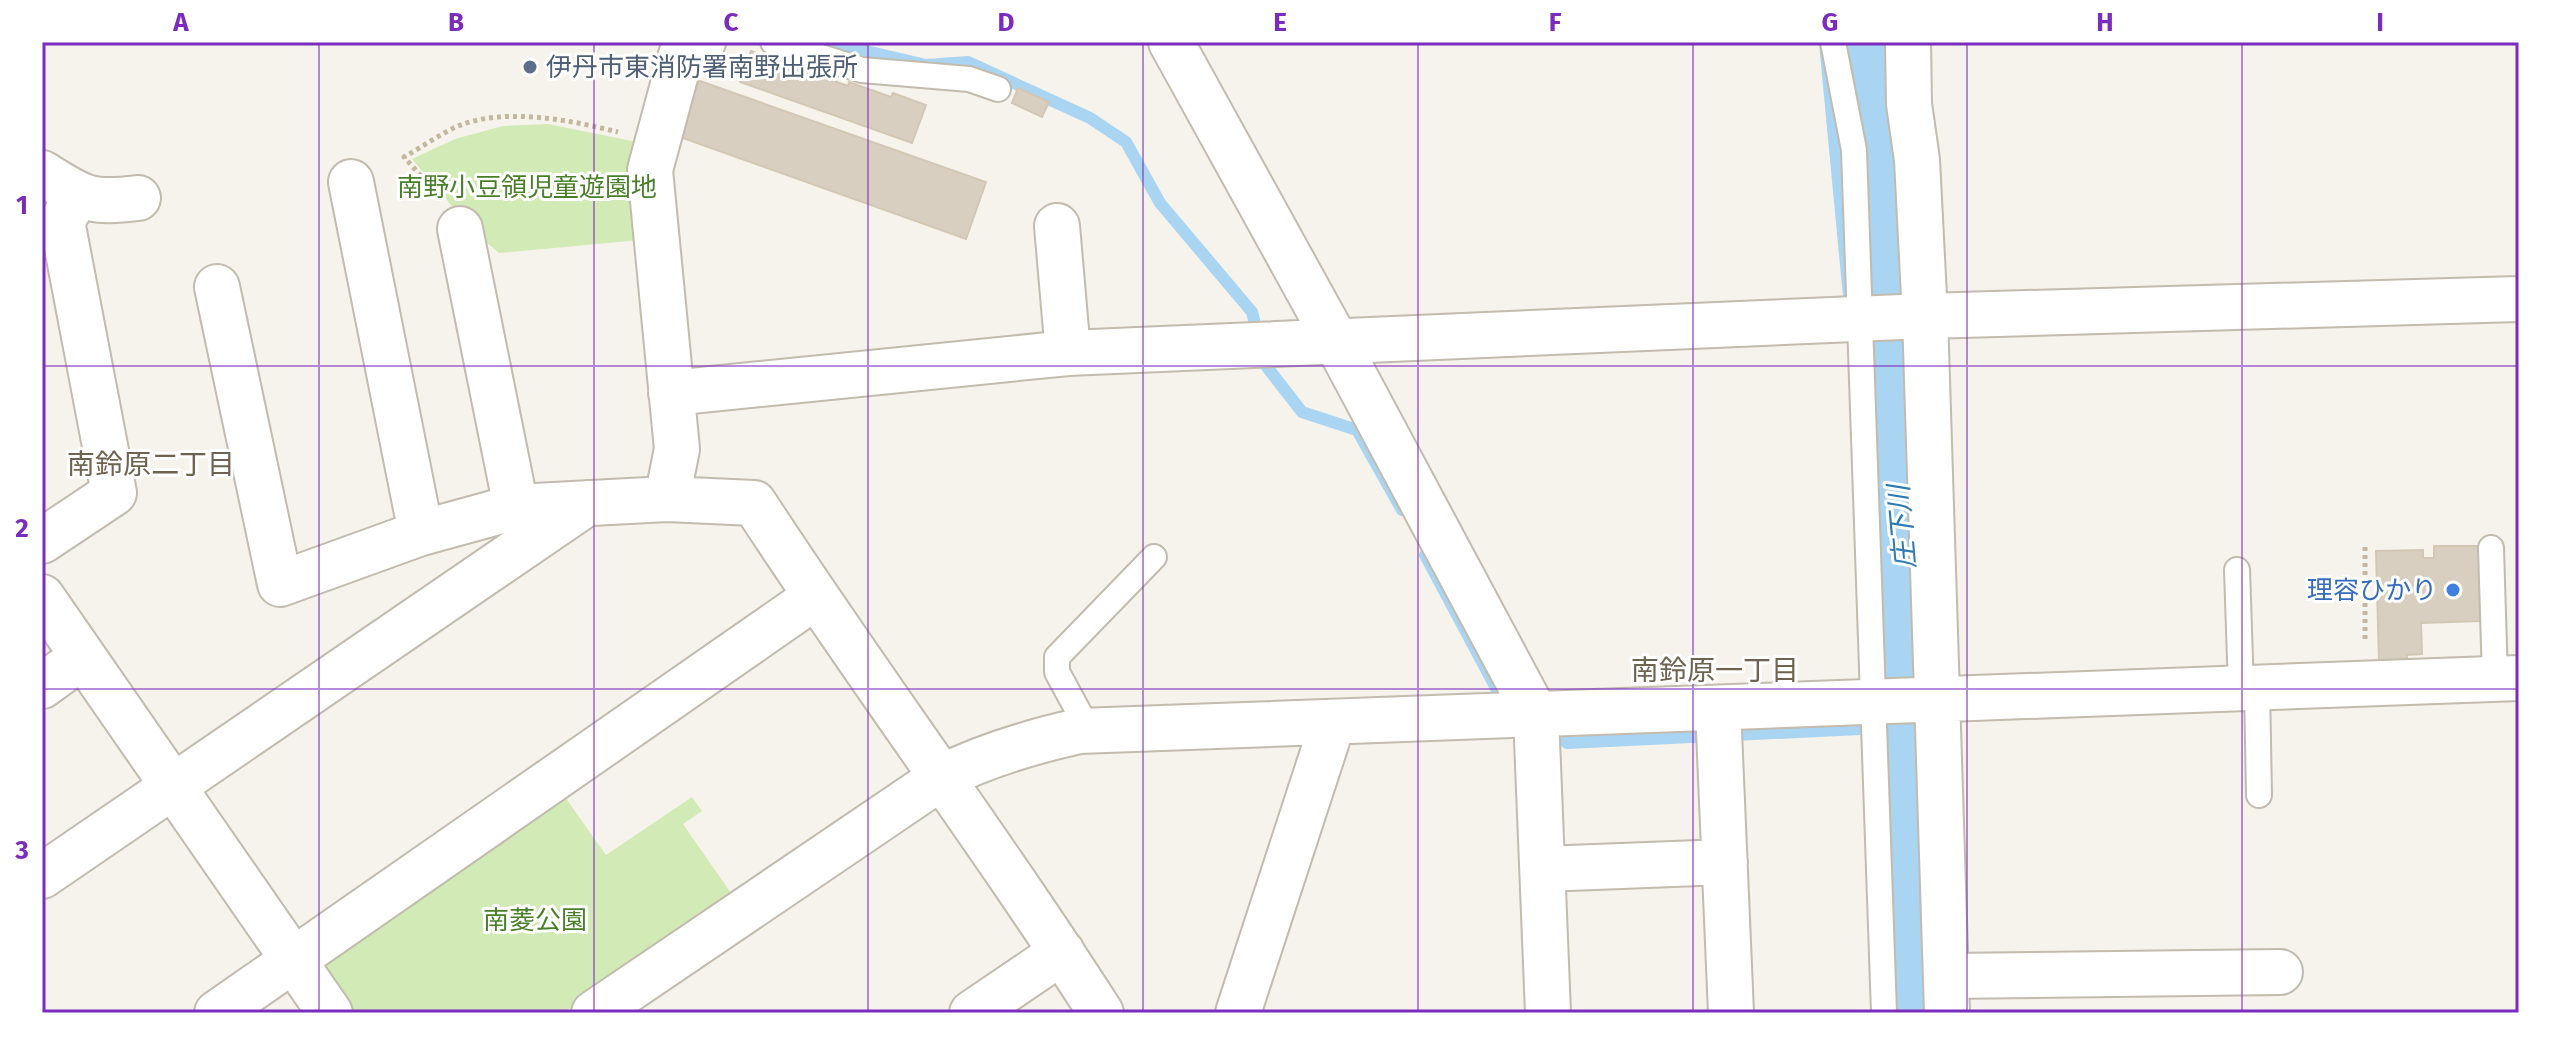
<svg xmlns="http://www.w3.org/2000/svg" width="2561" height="1055" viewBox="0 0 2561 1055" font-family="'Fira Sans','Noto Sans JP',sans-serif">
<rect width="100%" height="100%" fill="#f6f3ec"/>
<path fill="#d2eab5" d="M548 124 637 142 640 240 499 253 473 231 412 159 455 139 503 126Z
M560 790 606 855 692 797 702 811 683 824 733 896 563 1013H347L318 969Z"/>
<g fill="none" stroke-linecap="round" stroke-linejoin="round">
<path stroke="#a9d4f2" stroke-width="12" d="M828 42 926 65 968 62 1090 118 1126 142 1160 203 1252 312 1258 335
M1263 353 1267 367 1302 412 1357 430 1402 510
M1425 555 1497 690 1510 700
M1547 728 1567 743 1860 729
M1884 729 1908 730"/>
<path stroke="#a9d4f2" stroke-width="76" d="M1857 42 1907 569 1913 1013"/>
</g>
<path fill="#d8cfc1" stroke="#d3c7b4" stroke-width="2" d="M751 51 848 86 849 82 891 97 893 93 926 105 912 143 740 82Z
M697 80 986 182 966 239 677 136Z
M1018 88 1049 102 1042 117 1012 103Z
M2434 546H2479L2480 621 2421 623 2422 654 2407 655V660L2379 661 2376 551 2423 550V558H2434Z"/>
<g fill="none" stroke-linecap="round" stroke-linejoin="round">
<defs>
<path id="service" d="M773 42 862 70 969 79 998 89
M1833 42 1854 150 1884 1013
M2491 548 2495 679
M2237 570 2241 689
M2257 688 2259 795
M1089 731 1057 672V657L1154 557"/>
<path id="minor" d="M703 42 681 55 650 170 677 449 667 499 754 503C866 675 990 840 1101 1013
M1171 42 1336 341 1536 715 1548 1013
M1908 42 1909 104 1917 160 1925 316 1947 1013
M42 173C84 199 89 204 138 198
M351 182 421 533
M1057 226 1068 353
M460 229 516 507
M217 287 280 584 421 533 516 507 667 499
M671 393 1068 353 1925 316 2519 299
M42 541 114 493 62 221 78 195
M42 597 330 1013
M42 686 82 657
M1718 708 1731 1013
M1543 869 1725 862
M42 876 587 503
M1946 976 2280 972
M217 1013 815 597
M594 1013 942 777C986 755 1030 742 1079 731L2519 678
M972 1013 1062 952
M1238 1013 1333 722"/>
</defs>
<use href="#service" stroke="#c2bbae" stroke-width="28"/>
<use href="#minor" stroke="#c2bbae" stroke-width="48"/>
<path stroke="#c4b79f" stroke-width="5" stroke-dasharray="4 4" stroke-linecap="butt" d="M437 194 404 157C422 147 440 134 458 126 505 107 570 120 618 132
M2365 547V642"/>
<use href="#service" stroke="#fff" stroke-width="24"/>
<use href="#minor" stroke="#fff" stroke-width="44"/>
</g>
<path fill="none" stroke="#7b2cbf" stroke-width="2" stroke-opacity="0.55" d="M319 42V1013M594 42V1013M868 42V1013M1143 42V1013M1418 42V1013M1693 42V1013M1967 42V1013M2242 42V1013M42 366H2519M42 689H2519"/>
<circle fill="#5c6f8a" stroke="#fff" stroke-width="3" cx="530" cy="67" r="8"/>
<circle fill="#3f7fe0" stroke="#fff" stroke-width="3" cx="2453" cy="590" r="8"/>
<g text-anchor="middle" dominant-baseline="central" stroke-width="6" stroke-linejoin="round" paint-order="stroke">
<g font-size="26" fill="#4e5e75" stroke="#fff" text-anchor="start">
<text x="546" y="67">伊丹市東消防署南野出張所</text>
</g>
<g font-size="26" fill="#4a7f2a" stroke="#fff">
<text x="527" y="187">南野小豆領児童遊園地</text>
<text x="535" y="920">南菱公園</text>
</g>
<g font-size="26" fill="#366cbe" stroke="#fff" text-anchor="end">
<text x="2437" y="590">理容ひかり</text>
</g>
<g font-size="28" fill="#6e6250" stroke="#fff">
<text x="151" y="464">南鈴原二丁目</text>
<text x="1715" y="670">南鈴原一丁目</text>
</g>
<g font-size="28" font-style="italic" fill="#2e7ab2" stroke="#fff">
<text transform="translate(1902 527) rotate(-95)">庄下川</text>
</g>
</g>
<rect width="2561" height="1055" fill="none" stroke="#ffffff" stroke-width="88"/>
<rect x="44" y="44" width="2473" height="967" fill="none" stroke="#7b2cbf" stroke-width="3"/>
<g font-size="26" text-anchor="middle" font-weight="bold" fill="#7b2cbf">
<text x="181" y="31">A</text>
<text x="456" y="31">B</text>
<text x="731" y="31">C</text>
<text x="1006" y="31">D</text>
<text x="1280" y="31">E</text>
<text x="1555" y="31">F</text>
<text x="1830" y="31">G</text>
<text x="2105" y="31">H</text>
<text x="2380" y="31">I</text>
<text x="22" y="214">1</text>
<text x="22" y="537">2</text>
<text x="22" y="859">3</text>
</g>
</svg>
